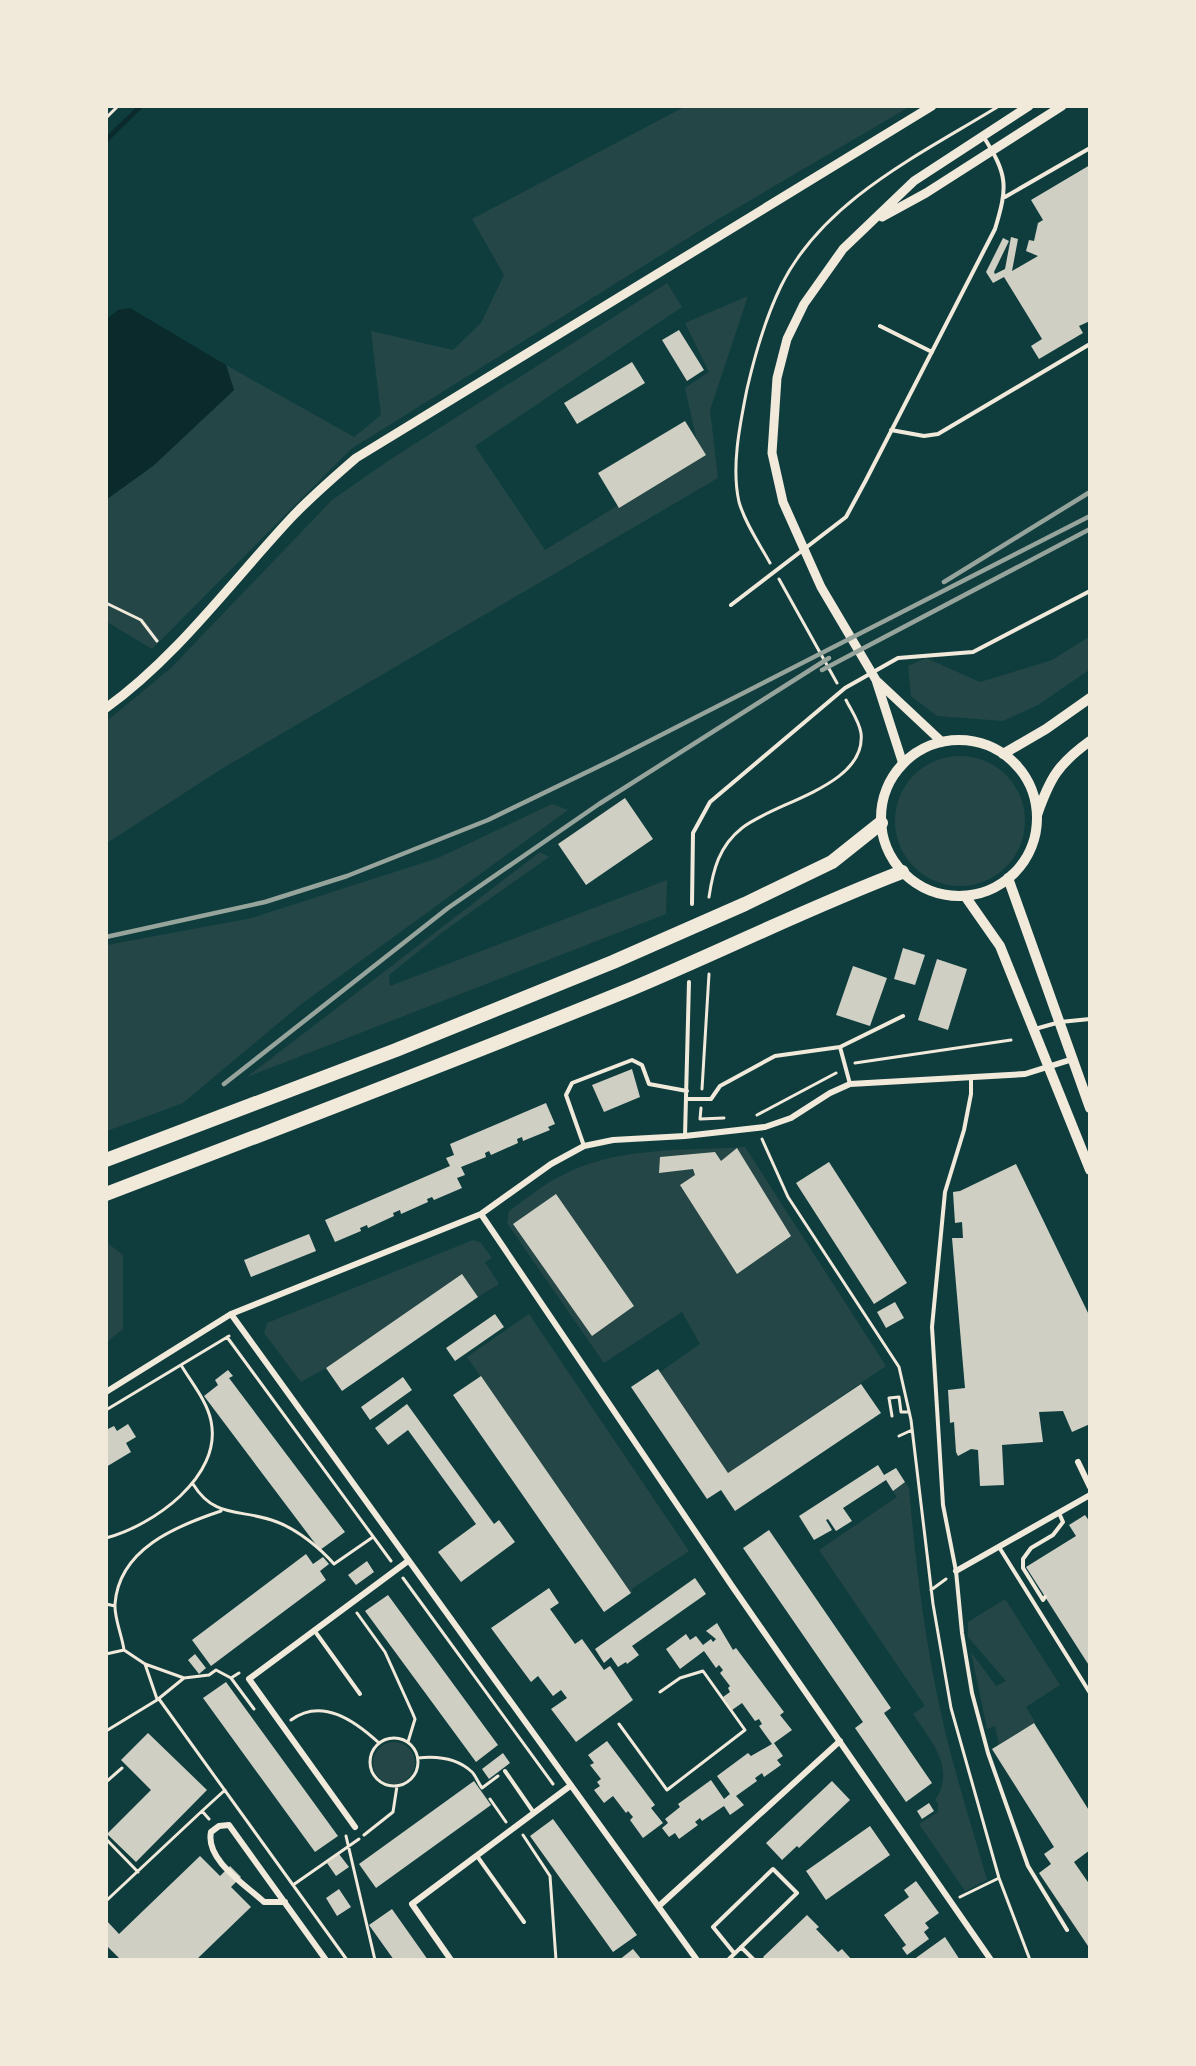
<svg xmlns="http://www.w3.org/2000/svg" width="1196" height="2066" viewBox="0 0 1196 2066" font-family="'Public Sans',sans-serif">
<rect width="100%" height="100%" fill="#0f3d3e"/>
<path fill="#244646" d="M684 107H909L720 218 351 449 152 649 107 622V499L153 466 234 390 226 365 354 437 381 415 371 331 453 350 481 323 504 275 472 219Z
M667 283 682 307 475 446 545 550 700 455 685 388 709 372 685 323 748 296 710 410 718 478 223 768 107 843V721L171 668 332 500 391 459Z
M1089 637V670L1038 705 1003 721 937 716 911 696 908 666 926 658 980 682 1052 660Z
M895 821a65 65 0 1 1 130 0a65 65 0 1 1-130 0Z
M552 804 568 810 300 1005 183 1103 107 1131V945L252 918 438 858Z
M540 852 549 857 444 931 389 975 390 986 667 880 666 914 247 1077Z
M745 1147 886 1366 728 1473 660 1372 700 1344 682 1312 604 1363 507 1223 509 1211C525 1200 541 1186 559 1177 614 1146 684 1151 745 1147Z
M473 1240 480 1242 492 1258 485 1262 499 1284 478 1297 462 1274 326 1368 301 1382 264 1333 267 1323Z
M106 1242 123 1255V1329L107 1342Z
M529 1314 689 1551 633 1588 631 1593 467 1357Z
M905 1482 909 1488C916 1569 926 1651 945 1731 957 1781 973 1830 987 1880L965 1891 919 1824 938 1812V1803L935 1800C957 1768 930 1740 913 1714L925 1706 819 1550 897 1497 893 1491Z
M1005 1599 1060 1685 1026 1707 1035 1722 999 1744 995 1726 987 1729 971 1652 996 1686 1006 1681 968 1637V1622Z
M373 1763a21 21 0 1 1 42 0a21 21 0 1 1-42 0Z"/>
<path fill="#0a2a2b" d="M130 308 226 365 234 390 153 466 107 499V319L118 310Z"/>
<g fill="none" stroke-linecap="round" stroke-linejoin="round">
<path stroke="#0a2a2b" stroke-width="5" d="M106 140 141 106"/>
</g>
<path fill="#cfcfc3" d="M1090 165V321L1079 326 1083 333 1039 359 1031 346 1042 339 1004 277 993 283 986 272 1003 238 1009 241 994 272 995 274 1005 269 1011 237 1018 239 1012 271 1038 256 1026 251 1029 240 1034 241 1038 223 1043 220 1031 200Z
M679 330 704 370 687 381 662 340Z
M632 362 645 383 577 424 564 403Z
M685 421 706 455 619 508 598 473Z
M625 798 653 839 586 885 558 844Z
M903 948 925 955 915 985 894 979Z
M937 959 967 969 948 1030 918 1020Z
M853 966 887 978 870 1026 836 1015Z
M632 1069 640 1097 604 1112 592 1085Z
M546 1103 555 1124 548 1127 550 1130 523 1141 522 1137 517 1139 518 1143 491 1155 489 1151 485 1153 486 1157 461 1167 465 1175 457 1178 462 1188 434 1200 432 1197 427 1199 428 1202 401 1214 400 1210 393 1213 394 1216 368 1228 367 1225 360 1228 361 1231 335 1242 325 1220 450 1166 446 1158 454 1155 450 1144Z
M737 1148 791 1236 737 1274 680 1185 695 1175 693 1169 659 1173 660 1157 715 1152 721 1161Z
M829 1162 907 1283 874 1304 796 1183Z
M1016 1164 1090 1317V1424L1072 1432 1063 1411 1039 1412 1043 1442 1002 1445 1004 1485 980 1486 978 1450 971 1449 958 1456 956 1452 954 1422 950 1423 948 1390 965 1388 952 1238H963L962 1222 955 1223 953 1192 960 1191Z
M556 1194 634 1306 592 1336 513 1224Z
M309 1234 316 1251 251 1277 244 1260Z
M462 1274 478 1297 342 1391 326 1368Z
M895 1302 904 1318 886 1328 877 1312Z
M495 1314 504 1327 455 1361 446 1348Z
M658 1369 728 1473 861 1384 881 1413 735 1511 721 1490 707 1499 631 1387Z
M228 1370 233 1376 229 1378 345 1532 320 1550 204 1396 218 1385 215 1380Z
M481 1376 631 1593 604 1612 453 1395Z
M403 1377 412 1390 370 1420 361 1407Z
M407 1404 494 1524 499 1520 515 1542 461 1582 438 1552 476 1524 408 1430 388 1445 375 1428Z
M128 1424 136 1437 126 1443 131 1452 106 1467V1430L114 1426 117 1431Z
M878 1465 884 1475 896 1468 905 1482 893 1491 886 1480 843 1508 852 1521 836 1531 828 1519 826 1520 832 1530 814 1540 799 1516Z
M1085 1515 1090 1522V1667L1026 1567 1076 1536 1069 1525Z
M769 1530 891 1708 884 1713 932 1783 906 1802 855 1728 863 1722 743 1548Z
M306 1554 313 1564 323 1557 329 1564 320 1571 326 1580 211 1666 192 1640Z
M367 1561 374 1572 356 1585 348 1575Z
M695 1578 706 1594 632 1646 639 1655 627 1664 626 1662 618 1667 611 1657 604 1663 595 1649Z
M549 1588 559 1603 550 1609 575 1644 582 1639 604 1670 610 1666 633 1700 576 1742 551 1709 567 1698 561 1690 553 1696 538 1676 531 1682 491 1628Z
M388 1595 498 1745 476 1762 365 1611Z
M717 1623 733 1650 736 1648 784 1712 780 1715 792 1730 774 1743 783 1756 777 1760 781 1765 764 1777 762 1773 755 1778 757 1781 736 1796 744 1805 730 1815 724 1806 702 1821 700 1818 695 1822 698 1825 679 1839 675 1833 669 1837 662 1828 668 1823 665 1819 680 1807 678 1804 711 1780 724 1799 730 1794 717 1776 748 1753 751 1756 772 1744 759 1726 762 1724 759 1719 755 1721 742 1703 732 1710 723 1697 730 1692 728 1688 730 1686 720 1673 723 1670 719 1665 716 1668 704 1651 680 1669 666 1649 686 1634 690 1640 696 1636 703 1645 711 1639 713 1642 716 1639 706 1631Z
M195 1654 206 1668 199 1674 188 1660Z
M226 1682 338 1836 315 1852 203 1698Z
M1034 1723 1090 1812V1850L1074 1862 1090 1885V1949L1039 1873 1051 1864 1044 1854 1054 1847 992 1749Z
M148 1733 207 1790 136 1862 107 1834 151 1790 121 1760Z
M607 1741 655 1805 651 1808 663 1823 643 1838 630 1820 633 1817 628 1811 626 1813 613 1796 604 1803 594 1790 600 1786 597 1782 601 1779 590 1765 594 1763 588 1755Z
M503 1753 510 1763 489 1779 482 1769Z
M474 1781 491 1805 376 1888 359 1864Z
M832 1781 850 1800 799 1848 797 1846 782 1860 766 1843Z
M929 1803 934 1811 922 1819 917 1811Z
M553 1819 637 1935 613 1952 530 1836Z
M870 1826 890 1855 826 1900 806 1871Z
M339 1854 349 1867 336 1876 327 1863Z
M200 1856 220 1876 230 1866 241 1877 231 1887 251 1907 196 1960H121L106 1945V1920L119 1934Z
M916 1881 939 1913 925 1923 929 1928 924 1932 929 1939 907 1955 902 1948 906 1945 884 1915 909 1897 904 1890Z
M339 1889 351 1907 337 1916 326 1898Z
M392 1909 428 1960H394L369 1925Z
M807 1915 819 1927 816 1929 838 1952 842 1949 852 1960H765L763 1957Z
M945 1937 960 1960H913Z
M633 1949 642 1960H619Z"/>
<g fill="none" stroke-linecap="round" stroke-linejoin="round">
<path stroke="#f1e9da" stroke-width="3" d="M106 118 118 106
M770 563C759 543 745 523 739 502 731 467 740 424 747 389 755 354 765 319 781 286 823 200 921 154 999 106
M779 579 837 683
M106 603 141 620 157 641
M709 897C713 870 719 846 742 828 774 802 867 786 861 733 859 721 851 710 846 700
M855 1063 1011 1040
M702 1089 709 974
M701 1108 700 1119 724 1118
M757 1115 836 1073
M762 1139 788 1197 899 1367 911 1420 933 1604 951 1708 999 1878 1030 1960
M227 1337 391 1561
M106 1410 229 1336
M892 1416 889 1398 899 1397 901 1412H909
M899 1436 912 1430
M193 1484C215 1520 242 1508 277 1522 298 1530 320 1548 334 1564L373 1537
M106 1538C152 1526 223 1477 211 1421 207 1401 191 1382 181 1365
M403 1578 553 1784
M931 1590 946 1579
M106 1604 115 1606
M357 1613 385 1652 413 1714 415 1719 408 1742
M124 1650C122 1635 114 1618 115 1604 119 1549 176 1526 221 1511
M106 1654 124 1650 145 1664 184 1678
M145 1664 157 1699
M239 1673 231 1678 254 1709
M159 1699 347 1960
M291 1720C322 1697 355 1721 379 1743
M619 1724 667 1790 745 1730 703 1671 680 1678 660 1692
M106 1731 157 1700 184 1678 209 1675 216 1670 231 1678
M370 1762a24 24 0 1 1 48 0a24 24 0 1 1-48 0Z
M418 1758C436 1756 457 1758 472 1772 476 1776 478 1783 482 1788L498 1776
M106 1782 122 1768
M490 1799 506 1822
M202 1811 225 1790
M364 1835 393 1812 397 1786
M523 1835 550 1876 556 1960
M346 1836 375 1960
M106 1839 138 1872
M293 1885 359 1839
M960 1897 999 1878
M106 1901 202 1811 209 1819"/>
<path stroke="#f1e9da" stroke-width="4" d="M1005 197 1090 148
M880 326 932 352
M891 430 924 436 938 434 1090 344
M731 605 846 517 866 480 995 229C1008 186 1008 175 983 136
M692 904 693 833 710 802 845 688 898 658 973 652 1090 591
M1035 1029 1060 1022 1090 1019
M840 1047 850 1084
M971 1078V1094L964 1130 945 1192 932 1327 943 1505 956 1571 962 1633 972 1693 988 1753 1028 1866 1067 1930
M686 1099H711L720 1086 775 1056 840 1047 903 1016
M685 1136 689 982
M584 1146 566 1095 572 1083 632 1060 642 1065 649 1084 687 1091
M999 1547 1090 1693
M1045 1597 1043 1600 1023 1568V1559L1031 1548 1053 1535 1063 1522 1059 1513
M314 1630 360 1694
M505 1771 534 1813
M477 1856 524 1922
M741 1947 754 1960
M728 1960 797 1893 773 1869 713 1927 734 1953"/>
<path stroke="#f1e9da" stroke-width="6" d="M481 1214 732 1586 991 1960
M231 1314 697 1960
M106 1392 231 1314 481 1214 551 1164 584 1146 613 1140 685 1136 765 1127 791 1118 830 1093 850 1084 1025 1074 1073 1059
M1078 1462 1090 1487
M956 1571 1090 1495
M355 1827 249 1679 408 1561
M285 1902H264C246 1885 205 1860 211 1832L219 1826 229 1825 326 1960
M659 1906 840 1741
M451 1960 412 1904 570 1786"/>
<path stroke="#f1e9da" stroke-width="9" d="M882 217 926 193 1062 106
M878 682 942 742
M106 708C178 656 232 581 292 517 312 496 334 477 356 458L932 106
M903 764 876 680 821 587 783 502 772 453 777 378 787 339 804 304 843 249 914 181 1029 106"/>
<path stroke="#f1e9da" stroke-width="10" d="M881 818a78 78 0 1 1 156 0a78 78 0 1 1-156 0Z
M1003 754 1046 729 1090 698
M1037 815C1050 778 1058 764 1090 741
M1008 878 1090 1108
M965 896 1000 946 1090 1170"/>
<path stroke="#f1e9da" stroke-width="14" d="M106 1160 396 1050 613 962 745 904 832 862 881 823
M106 1194C282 1127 457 1060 631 989 722 951 810 907 902 872"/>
<path stroke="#97a49c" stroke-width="4.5" d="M944 582 1090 492
M822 670 1090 529
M106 937 265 902 347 876 488 820 614 759 1090 516
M224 1084 448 908 599 804 829 658"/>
</g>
<rect width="1196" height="2066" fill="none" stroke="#f1e9da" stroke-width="216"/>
</svg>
